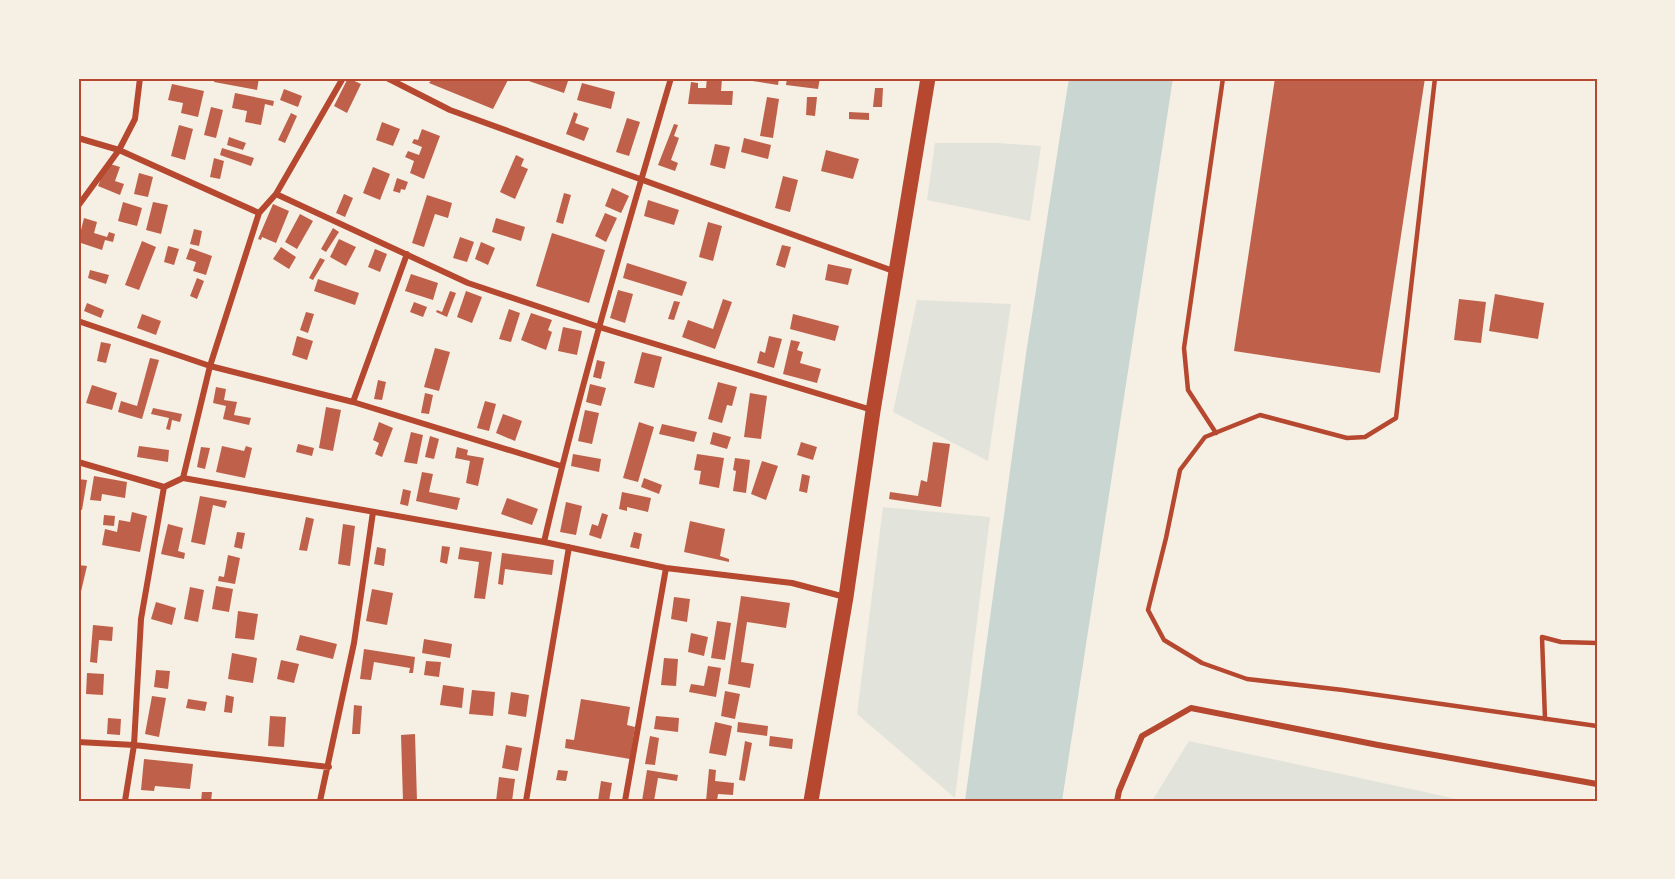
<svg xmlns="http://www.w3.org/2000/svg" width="1675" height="879" viewBox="0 0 1675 879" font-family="Quicksand,sans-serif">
<rect width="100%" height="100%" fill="#f6efe4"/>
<path fill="#e2e4dc" d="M935 143H997L1041 146 1030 221 927 200Z
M917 300 1011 304 988 461 893 412Z
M883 507 990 517 955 798 857 714Z
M1189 741 1443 796 1465 801H1152Z"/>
<path fill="#c9d6d2" d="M1069 78H1173L1062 801H965L1026 354Z"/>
<path fill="#bf614a" d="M215 78H259L257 90 214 82Z
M348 78 361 84 347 113 334 106Z
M433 78H509L493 109 429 83Z
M520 78H569L564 93Z
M707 78 722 79 721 91H733L732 105 688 104 691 82 698 83V88H706Z
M746 78H779L778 85 746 80Z
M787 78H820L818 89 786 85Z
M1275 78H1425L1380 373 1234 351Z
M582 83 615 92 611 109 577 100Z
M172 84 204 91 198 117 181 113 183 103 168 100Z
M875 88H883L882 107H873Z
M284 89 302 96 298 107 280 100Z
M235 93 274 101 273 106 265 104 261 125 245 122 247 111 232 108Z
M767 97 779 99 773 138 760 136Z
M807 97H817L815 116 806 115Z
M211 107 223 110 216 138 204 135Z
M574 112 578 114 575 123 589 128 584 141 566 134Z
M849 112 869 113V120L849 119Z
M291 113 297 116 285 143 278 140Z
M627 118 640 122 629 156 616 152Z
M382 122 400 129 393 146 376 140Z
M674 124 678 125 674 136 679 138 671 160 678 163 675 171 658 165Z
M179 125 193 129 185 160 171 156Z
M422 129 440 136 424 179 410 173 414 161 405 157 408 151 419 155 422 147 412 143 414 139 418 140Z
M229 137 246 143 243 150 227 145Z
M744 138 771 145 768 159 741 152Z
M715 144 730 147 725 169 710 165Z
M222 148 254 158 251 166 220 155Z
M826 150 859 159 853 179 821 171Z
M516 155 524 159 521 166 528 169 515 199 500 192Z
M214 158 224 161 220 179 210 177Z
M107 163 120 167 115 181 124 184 120 195 98 186Z
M373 167 390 174 380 200 363 193Z
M139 173 153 177 148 197 134 194Z
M783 176 798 180 790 212 775 208Z
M397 178 408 182 405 190 401 189 400 193 393 191Z
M612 188 629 196 621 213 605 206Z
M564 193 571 195 563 224 556 222Z
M344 194 353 198 345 217 336 213Z
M427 195 452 203 448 218 435 214 424 247 412 243Z
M648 200 679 210 674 225 644 216Z
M123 202 142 208 137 226 118 221Z
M153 202 168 205 161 234 146 230Z
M273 204 289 211 276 243 262 237 261 240 258 239Z
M605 213 617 218 606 242 595 236Z
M300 214 313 221 297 249 285 242Z
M84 218 97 222 94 233 107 237 109 232 115 234 113 242 105 240 102 250 78 242Z
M496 218 525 227 521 241 492 232Z
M708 222 722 226 713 261 699 257Z
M333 228 339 232 326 252 321 249Z
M194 229 202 231 199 246 190 244Z
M552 233 605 250 589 303 536 286Z
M460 237 474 242 467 262 453 258Z
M339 239 356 247 346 266 330 257Z
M142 241 156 247 139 290 125 285Z
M481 242 495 248 488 265 475 259Z
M782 245 791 247 785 268 776 265Z
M168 246 179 249 174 265 164 262Z
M281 247 296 257 289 269 273 259Z
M190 248 212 256 206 275 193 271 196 262 186 259Z
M375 249 387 254 380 272 368 267Z
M320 258 325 260 313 280 309 278Z
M627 263 687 282 682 296 623 278Z
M828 264 852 269 848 285 825 280Z
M90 270 109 275 106 284 88 278Z
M411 274 438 283 433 300 405 291Z
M197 278 204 281 197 299 190 296Z
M318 279 359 293 355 305 314 291Z
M618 290 633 294 625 323 610 318Z
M450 291 456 293 447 317 436 312 437 310 442 312Z
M466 291 482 297 472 323 457 317Z
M1495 294 1544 303 1538 339 1489 331Z
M723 299 732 302 715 349 682 337 688 320 713 329Z
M1459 299 1486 302 1481 343 1454 340Z
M674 301 680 302 674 320 668 319Z
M414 302 427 307 423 317 410 312Z
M87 303 104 310 101 318 84 311Z
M509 309 520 313 511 342 499 339Z
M306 312 314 314 308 333 300 330Z
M531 313 552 320 548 330 552 332 546 350 521 340Z
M142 314 161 321 156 335 137 328Z
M793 314 839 326 835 341 790 329Z
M563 327 582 331 577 355 558 351Z
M297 336 313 341 307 360 292 355Z
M769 336 782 339 774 368 757 363 760 351 765 353Z
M791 340 800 342 797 350 803 352 800 363 821 369 817 383 783 374Z
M101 342 111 344 106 363 97 361Z
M435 348 450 352 439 391 424 387Z
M642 352 662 357 654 388 634 383Z
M150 358 159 360 142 419 118 412 121 401 137 406Z
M597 360 605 362 601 379 593 377Z
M378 380 386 382 382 400 374 399Z
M718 382 737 387 732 406 727 405 722 423 708 419Z
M590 384 606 388 601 406 586 402Z
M92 385 117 393 112 410 86 403Z
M216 387 226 389 224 400 237 402 234 415 251 418 249 425 223 419 226 406 213 403Z
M425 393 433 395 429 414 421 413Z
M750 393 767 396 761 439 744 437Z
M485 401 496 404 489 431 477 428Z
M326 407 341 410 333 451 319 448Z
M153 408 182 414 180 422 172 420 170 430 166 429 169 418 151 414Z
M585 410 599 413 592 444 578 441Z
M503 414 522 421 515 441 496 433Z
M379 422 393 428 382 457 375 454 379 443 373 440Z
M639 422 654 427 638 482 623 478Z
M662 424 697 432 694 442 659 434Z
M411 432 423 435 417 464 404 462Z
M713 432 731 437 727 449 710 444Z
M430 436 439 439 434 459 425 457Z
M801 442 817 447 813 460 797 455Z
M933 442 950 444 941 507 889 499 890 492 918 496 921 480 927 482Z
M298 444 314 448 312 456 296 452Z
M139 446 169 450 168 462 137 457Z
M222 446 244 451 246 446 252 448 245 478 216 472Z
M201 447 210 448 205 469 197 467Z
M457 447 468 450 467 455 484 458 478 486 466 483 470 461 455 458Z
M573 454 601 459 599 472 571 466Z
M697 454 724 458 719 488 699 484 701 471 694 470Z
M735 458 750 460 746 493 733 491 736 471 733 470Z
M762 461 778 466 766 500 751 494Z
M422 472 433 474 429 492 460 498 457 510 416 501Z
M802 474 810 476 807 493 799 491Z
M94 476 127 482 125 498 102 494 101 501 90 500Z
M644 478 662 485 659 494 641 487Z
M78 479 87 480 82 510 78 509Z
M403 489 411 491 408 506 400 504Z
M622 492 651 498 648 512 627 507V511L619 509Z
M200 496 227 501 225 508 213 505 205 545 191 542Z
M507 498 538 509 532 525 501 514Z
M566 502 582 506 576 535 560 532Z
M132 512 147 516 140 552 102 545 105 529 117 532 119 520 130 522Z
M602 513 608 515 601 539 589 535 592 524 598 526Z
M104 515 115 516 114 526 103 525Z
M306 517 314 519 307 551 299 550Z
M690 521 725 529 720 556 729 559V562L684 552Z
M168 524 183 528 178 551 185 553 184 559 161 554Z
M343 524 355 526 350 566 338 564Z
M237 532 245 533 242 549 234 547Z
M634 532 642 534 639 549 630 547Z
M442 546 450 547 447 564 440 562Z
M377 547 386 549 384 566 374 564Z
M460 547 492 552 485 599 474 598 479 562 458 559Z
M502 553 554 560 552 575 505 569 503 585 498 584Z
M228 555 240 558 235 584 218 581 219 576 224 577Z
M78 565 87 566 79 600H78Z
M216 586 233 589 229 612 212 609Z
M190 587 204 590 198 622 184 619Z
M372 589 393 593 387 625 366 621Z
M741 596 790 603 786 628 747 622 741 662 754 664 750 688 728 684Z
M674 597 690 599 687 622 671 619Z
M156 602 176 608 172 625 151 619Z
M238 611 258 614 254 640 235 638Z
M717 621 731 623 725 660 711 658Z
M93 625 113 627 112 641 99 640 97 663 90 662Z
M691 633 708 637 704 656 688 652Z
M300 635 337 644 333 659 296 650Z
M424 639 452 644 450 658 422 653Z
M364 649 415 657 413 673H409L410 668 374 662 371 680 360 679Z
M232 653 257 658 253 683 228 679Z
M664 658 678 659 676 686 661 685Z
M281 660 299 664 294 683 277 679Z
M426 661 441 662 439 677 424 675Z
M708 666 721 668 716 697 689 692 691 684 704 686Z
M156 670 170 671 168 689 154 687Z
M87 673 104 674 103 695 86 694Z
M443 685 464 688 462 708 440 705Z
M472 690 495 692 493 716 469 714Z
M725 691 740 694 735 719 721 716Z
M511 692 529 695 526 717 508 714Z
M226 695 234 697 232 713 224 712Z
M152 696 166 698 159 737 145 734Z
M188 699 207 702 205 711 186 708Z
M581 699 630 707 627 725 635 727 630 759 565 748 566 739 574 740Z
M354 705 362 706 360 734H352Z
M270 716 286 717 284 747 268 746Z
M656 716 679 718 678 732 654 729Z
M108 718 121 719 120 735 107 734Z
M715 722 732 726 726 756 709 753Z
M738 722 768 726 767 736 737 732Z
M415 734 417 801H403L401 735Z
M650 736 659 738 655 765 645 764Z
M770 736 793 739 792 749 769 746Z
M745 741 752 743 745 781 739 780Z
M506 745 522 748 518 771 502 768Z
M144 759 193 764 190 789 155 786 154 791 141 790Z
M709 769 716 770 715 781 734 783 733 795 718 794 717 801H706Z
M558 770 568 771 566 781 556 780Z
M647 770 678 775 677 781 658 778 654 801H642Z
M499 777 515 779 512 801H496Z
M601 781 612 783 609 801H598Z
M202 792H212L211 801H201Z"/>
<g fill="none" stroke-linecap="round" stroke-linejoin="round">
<path stroke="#b5482f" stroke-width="4.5" d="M1435 78 1396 418 1365 437 1347 438 1260 415 1205 437 1180 470 1166 538 1148 610 1164 640 1202 663 1247 679 1343 690 1597 726
M1216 433 1188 390 1184 348 1223 78
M1545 719 1542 637 1561 642 1597 643"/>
<path stroke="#b5482f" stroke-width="6" d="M387 78 450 110 896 272
M78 138 119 150 259 213
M276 194 468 283 599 327 872 410
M78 206 119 150 135 119 140 78
M78 321 210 366 353 402 561 466
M353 402 407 254
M78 462 164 487 183 478 544 542 666 568 792 583 845 597
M183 478 210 366 259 213 276 194 343 78
M544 542C580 386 626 232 671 78
M78 742 134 745 329 767
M125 801 134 745 141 619 164 487
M320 801 354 643 373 512
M526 801 569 547
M625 801 666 568
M1117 801 1119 791 1142 736 1191 708 1378 745 1597 784"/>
<path stroke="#b5482f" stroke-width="15" d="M811 801 846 597 873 411 928 78"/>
</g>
<rect width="1675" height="879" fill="none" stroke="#f6efe4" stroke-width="159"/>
<rect x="80" y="80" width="1516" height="720" fill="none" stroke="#b5482f" stroke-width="2"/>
</svg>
